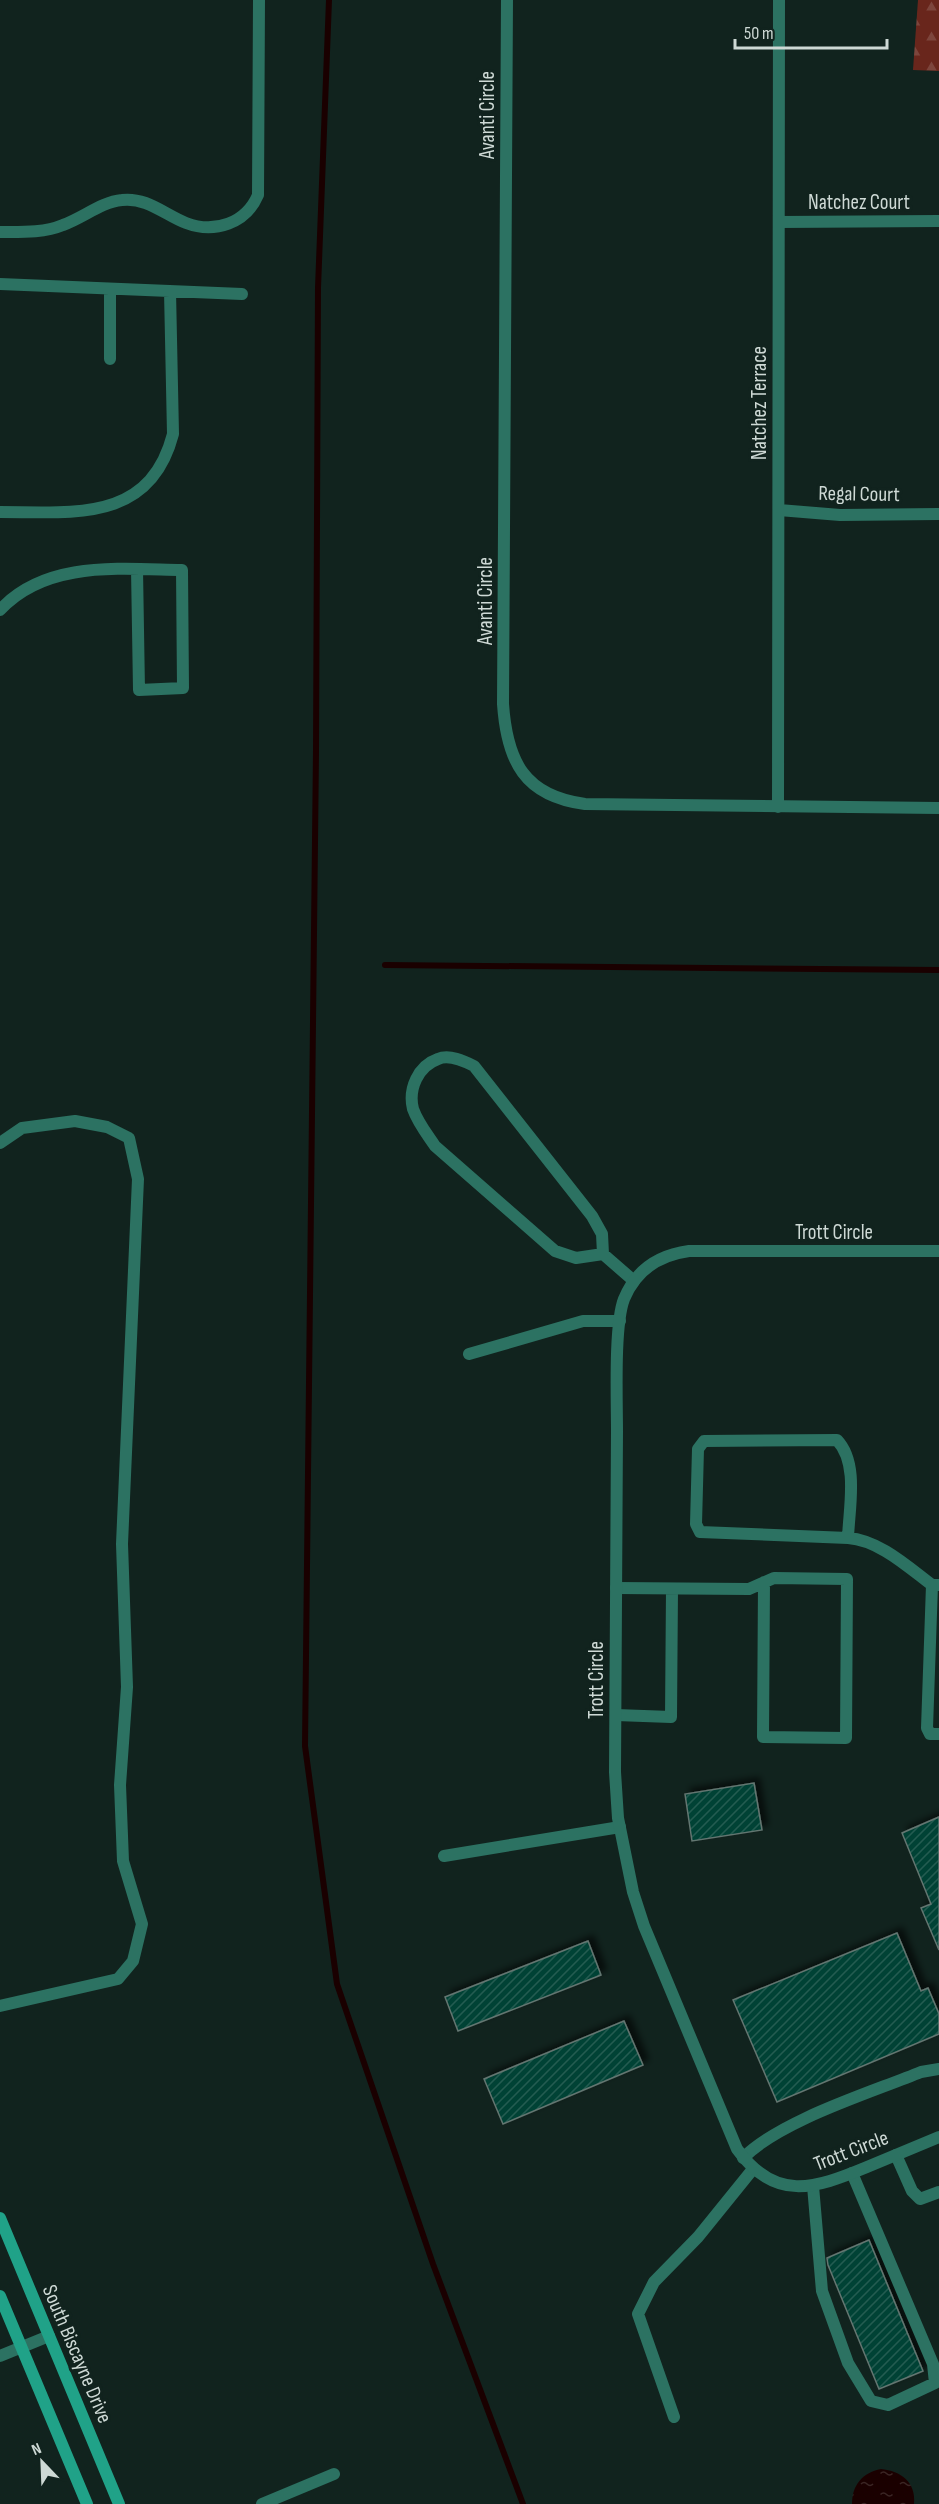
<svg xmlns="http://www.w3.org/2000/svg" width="939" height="2504" viewBox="0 0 939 2504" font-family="'Sofia Sans Condensed',sans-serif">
<defs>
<pattern id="forest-firs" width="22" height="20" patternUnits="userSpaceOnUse" patternTransform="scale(1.5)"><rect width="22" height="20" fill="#69261c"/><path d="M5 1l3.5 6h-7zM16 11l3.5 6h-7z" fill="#7d453c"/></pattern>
<pattern id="water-ripples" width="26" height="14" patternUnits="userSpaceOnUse" patternTransform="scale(1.5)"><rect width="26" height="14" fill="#1a0000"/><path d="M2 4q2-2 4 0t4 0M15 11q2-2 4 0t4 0" fill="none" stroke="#3a2524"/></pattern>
<pattern id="building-hatch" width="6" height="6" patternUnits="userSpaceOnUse" patternTransform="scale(1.5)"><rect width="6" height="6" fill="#004235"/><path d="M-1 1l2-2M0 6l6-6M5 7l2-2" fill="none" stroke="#245d51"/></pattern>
<filter id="shadow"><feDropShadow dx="5.5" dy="-5.5" stdDeviation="3" flood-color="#0009"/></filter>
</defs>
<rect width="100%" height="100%" fill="#11231e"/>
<path fill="url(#forest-firs)" d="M918 0H939V71L913 70Z"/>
<path fill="url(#water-ripples)" d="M881 2469C901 2471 916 2482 914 2504H852C852 2485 862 2473 881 2469Z"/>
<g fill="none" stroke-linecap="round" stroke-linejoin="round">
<path stroke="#1a0000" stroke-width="6" d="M329 0 318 288 316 751 305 1746 337 1984 433 2264 523 2504
M385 965 939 970"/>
</g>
<path fill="url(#building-hatch)" stroke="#637671" stroke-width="1.5" filter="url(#shadow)" d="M754 1783 762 1830 692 1841 685 1794Z
M939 1817V1950L921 1908 931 1904 902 1833Z
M897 1933 921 1991 928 1988 939 2014V2034L777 2102 733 2000Z
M588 1941 601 1975 458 2031 445 1997Z
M624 2021 643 2065 503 2124 484 2079Z
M869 2240 923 2371 879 2389 828 2265 827 2258Z"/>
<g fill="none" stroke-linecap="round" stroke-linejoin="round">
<path stroke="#2c7262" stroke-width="12" d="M0 232C21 232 44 233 63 225 83 218 101 202 122 200 147 197 165 215 186 223 215 234 246 223 258 195L259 0
M0 284 242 294
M110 289V359
M0 512C73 512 150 523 173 434L170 291
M0 610C46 560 121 569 182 570L183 688 139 690 137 569
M603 1254 576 1258 555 1251 435 1146C427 1134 418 1123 413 1109 408 1089 418 1066 438 1059 449 1054 464 1061 474 1066L592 1216 602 1234 603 1254 634 1281
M469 1354 583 1321H620
M848 1538 700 1532 696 1524 698 1449 704 1441 837 1440C859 1463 849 1508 848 1538 879 1540 908 1567 932 1585
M938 1585H932L927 1728 930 1734H939
M616 1588 749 1589 774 1578 847 1579 846 1738 763 1737 764 1582
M616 1715 671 1717 672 1589
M444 1856 620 1827
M896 2155 912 2191 920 2199 939 2192
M743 2158C781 2120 870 2093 921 2072L939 2069
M813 2186 822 2291 848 2363 871 2401 888 2405 935 2383 933 2364 852 2173
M674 2417 638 2314 654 2282 698 2237 753 2169
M262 2504 334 2474"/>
<path stroke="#2c7262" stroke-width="12" d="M507 0 503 704C507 761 524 796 585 804L939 808
M779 222 939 221
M779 510 840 515 939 514
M778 807 779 0
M0 1143 22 1128 75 1121 107 1127 129 1138 138 1179 122 1544 127 1687 120 1785 123 1861 142 1924 133 1961 118 1979 0 2006
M939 1251H689C659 1255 636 1270 624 1299 614 1325 617 1400 617 1431 616 1544 616 1658 615 1772L618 1818 633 1892 644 1926 737 2149C775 2202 814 2189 867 2167 891 2157 915 2147 939 2137
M0 2356 49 2336"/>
<path stroke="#20a288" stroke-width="12" d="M0 2218 119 2504
M0 2296 87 2504"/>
</g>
<g text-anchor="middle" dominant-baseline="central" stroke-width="6" stroke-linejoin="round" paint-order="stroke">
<g font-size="21" fill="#ced9d5" stroke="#11231e">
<text transform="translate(487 115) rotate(-90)">Avanti Circle</text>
<text x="859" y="202">Natchez Court</text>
<text transform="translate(759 403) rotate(-90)">Natchez Terrace</text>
<text transform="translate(859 494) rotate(1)">Regal Court</text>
<text transform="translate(485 601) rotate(-90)">Avanti Circle</text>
<text x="834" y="1232">Trott Circle</text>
<text transform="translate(596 1680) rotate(-90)">Trott Circle</text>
<text transform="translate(851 2151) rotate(-21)">Trott Circle</text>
<text transform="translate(77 2354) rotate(67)">South Biscayne Drive</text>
</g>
</g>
<g transform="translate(42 2462) rotate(337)" stroke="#11231e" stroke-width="4.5" paint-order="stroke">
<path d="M0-4.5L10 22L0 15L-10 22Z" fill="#ced9d5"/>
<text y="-9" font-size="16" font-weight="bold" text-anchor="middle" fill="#ced9d5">N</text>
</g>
<path d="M735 39v9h152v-9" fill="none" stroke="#ced9d5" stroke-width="3"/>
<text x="744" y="39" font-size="18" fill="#ced9d5" stroke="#11231e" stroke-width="4.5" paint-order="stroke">50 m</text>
</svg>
